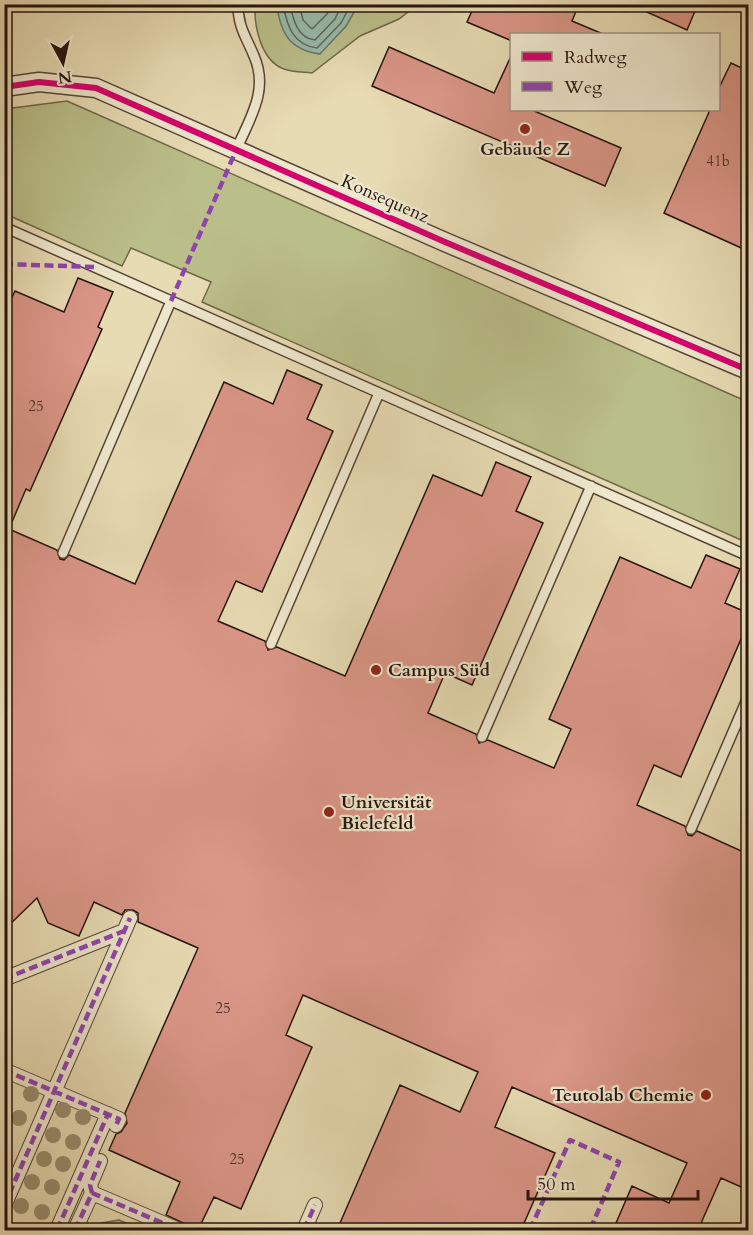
<svg xmlns="http://www.w3.org/2000/svg" width="753" height="1235" viewBox="0 0 753 1235" font-family="Cardo,serif">
<rect width="100%" height="100%" fill="#e7dbb3"/>
<filter id="stains"><feTurbulence type="fractalNoise" baseFrequency=".00333" numOctaves="4"/><feColorMatrix values="0 0 0 0 .2 0 0 0 0 .09 0 0 0 0 .02 0 0 0 .5 -.17"/></filter>
<radialGradient id="worn" r=".72"><stop offset=".6" stop-color="#630" stop-opacity="0"/><stop offset="1" stop-color="#630" stop-opacity=".3"/></radialGradient>
<path fill="#babe89" stroke="#70684a" stroke-width="1.5" d="M255 5H277L319 54 346 26 358 5H417L399 19 360 36 312 73C303 72 292 72 284 69 261 61 254 26 255 5Z
M67 101 748 402V543L202 302 211 282 131 248 122 266 10 216 5 212V109Z
M119 1220 143 1230H89L101 1223Z"/>
<path fill="#97bbab" stroke="#69786b" stroke-width="1.5" d="M277 5V4L358 5 346 26 320 54C290 50 280 33 277 5Z"/>
<g fill="none" stroke-linecap="round" stroke-linejoin="round">
<path stroke="#5e675c" stroke-width="1.5" d="M283 4C287 26 293 45 317 48L341 23 351 4
M290 4C293 19 297 38 315 40L335 19 342 4
M299 4 303 20 312 29 327 14 332 4"/>
</g>
<path fill="#da9687" stroke="#25130c" stroke-width="1.5" d="M475 4H579L572 21 603 34H512V41L467 22Z
M629 4H698L687 30Z
M389 47 494 93 512 54V110H532L621 148 605 186 372 86Z
M731 63 748 71V251L664 213 710 110H718V90Z
M78 278 113 292 98 327 102 329 30 491 26 489 9 529 57 550 60 559 64 560 69 555 135 584 224 382 273 404 287 370 306 378 322 385 307 419 333 431 262 592 236 581 218 621 265 641 268 650 277 647 345 676 433 475 482 496 496 462 531 477 516 511 543 523 472 685 445 673 428 713 476 734 479 743 488 740 554 768 571 729 549 719 620 557 691 588 706 555 740 569 725 603 748 613V623L681 777 654 765 637 805 685 826 688 835 692 836 697 831 748 854V1190L721 1178 698 1230H613L632 1186 669 1203 687 1163 512 1087 495 1127 555 1153 521 1230H337L400 1085 460 1112 478 1072 303 995 286 1035 312 1047 241 1209 214 1197 198 1230 166 1215 180 1182 109 1150 116 1134 121 1132 127 1123 125 1113 198 948 138 922V913L133 910H125L122 915 94 902 79 936 48 923 37 898 4 930V314L15 291 64 312Z"/>
<g fill="none" stroke-linecap="round" stroke-linejoin="round">
<defs>
<path id="service" d="M237 148C250 118 269 90 254 56 246 36 238 28 238 4
M4 227 748 556
M63 553 171 301
M271 644 379 393
M482 737 591 486
M691 829 748 697"/>
<path id="pedestrian" d="M4 979 124 931
M4 1070 119 1119 116 1125
M92 1193 90 1185 100 1161
M4 1206 130 918
M57 1230 108 1114
M75 1230 92 1193 179 1230
M304 1230 315 1205"/>
<path id="minor" d="M4 87 39 82 96 88 445 242 748 370"/>
</defs>
<use href="#service" stroke="#564536" stroke-width="12"/>
<use href="#pedestrian" stroke="#564536" stroke-width="16"/>
<use href="#minor" stroke="#564536" stroke-width="21"/>
<use href="#service" stroke="#efe8ce" stroke-width="9"/>
<use href="#pedestrian" stroke="#efe8ce" stroke-width="14"/>
<use href="#minor" stroke="#efe8ce" stroke-width="18"/>
<path stroke="#8e44ad" stroke-width="4.5" stroke-dasharray="9 4.5" stroke-linecap="butt" d="M4 264 94 267
M171 301 237 148
M4 979 124 931
M4 1070 119 1119 116 1125
M92 1193 90 1185 100 1161
M4 1206 130 918
M57 1230 108 1114
M75 1230 92 1193 179 1230
M304 1230 315 1205
M530 1230 570 1140 619 1162 590 1230"/>
<defs>
<path id="cycleway" d="M4 87 39 82 96 88 445 242 748 370"/>
</defs>
<use href="#cycleway" stroke="#efe8ce" stroke-width="10"/>
<use href="#cycleway" stroke="#d6006c" stroke-width="6"/>
</g>
<g fill="#998e6f">
<circle cx="31" cy="1094" r="8"/>
<circle cx="63" cy="1110" r="8"/>
<circle cx="83" cy="1117" r="8"/>
<circle cx="19" cy="1118" r="8"/>
<circle cx="53" cy="1135" r="8"/>
<circle cx="73" cy="1142" r="8"/>
<circle cx="44" cy="1159" r="8"/>
<circle cx="63" cy="1164" r="8"/>
<circle cx="32" cy="1182" r="8"/>
<circle cx="52" cy="1187" r="8"/>
<circle cx="21" cy="1206" r="8"/>
<circle cx="42" cy="1212" r="8"/>
</g>
<g fill="#8f2418" stroke="#efe8ce" stroke-width="2">
<circle cx="525" cy="129" r="6"/>
<circle cx="376" cy="670" r="6"/>
<circle cx="329" cy="812" r="6"/>
<circle cx="706" cy="1095" r="6"/>
</g>
<g text-anchor="middle" dominant-baseline="central" stroke-width="4.5" stroke-linejoin="round" paint-order="stroke">
<g font-size="15" fill="#52342b">
<text x="718" y="161">41b</text>
<text x="36" y="406">25</text>
<text x="223" y="1008">25</text>
<text x="237" y="1159">25</text>
</g>
<g font-size="18" font-weight="bold" fill="#25130c" stroke="#efe8ce" text-anchor="start">
<text x="525" y="149" text-anchor="middle">Gebäude Z</text>
<text x="388" y="670">Campus Süd</text>
<text x="341" y="802">Universität<tspan x="341" dy="21">Bielefeld</tspan></text>
<text x="694" y="1095" text-anchor="end">Teutolab Chemie</text>
</g>
<g font-size="18" fill="#25130c" stroke="#efe8ce">
<text transform="translate(385 199) rotate(24)">Konsequenz</text>
</g>
</g>
<rect width="753" height="1235" fill="none" stroke="#e7dbb3" stroke-width="24"/>
<rect x="6" y="6" width="741" height="1223" fill="none" stroke="#25130c" stroke-width="3"/>
<rect x="12" y="12" width="729" height="1211" fill="none" stroke="#25130c" stroke-width="1.5"/>
<rect x="510" y="33" width="210" height="78" fill="#efe8ce" stroke="#9e9380" stroke-width="1.5"/>
<rect x="522" y="52" width="30" height="9" fill="#d6006c" stroke="#9e9380" stroke-width="1.5"/>
<text x="564" y="63" font-size="18" fill="#25130c">Radweg</text>
<rect x="522" y="82" width="30" height="9" fill="#8e44ad" stroke="#9e9380" stroke-width="1.5"/>
<text x="564" y="93" font-size="18" fill="#25130c">Weg</text>
<g transform="translate(63 63) rotate(172)" stroke="#efe8ce" stroke-width="4.5" paint-order="stroke">
<path d="M0-4.5L10 22L0 15L-10 22Z" fill="#25130c"/>
<text y="-9" font-size="16" font-weight="bold" text-anchor="middle" fill="#25130c">N</text>
</g>
<path d="M528 1190v9h170v-9" fill="none" stroke="#25130c" stroke-width="3"/>
<text x="537" y="1190" font-size="18" fill="#25130c" stroke="#efe8ce" stroke-width="4.5" paint-order="stroke">50 m</text>
<rect width="100%" height="100%" filter="url(#stains)"/>
<rect width="100%" height="100%" fill="url(#worn)"/>
</svg>
